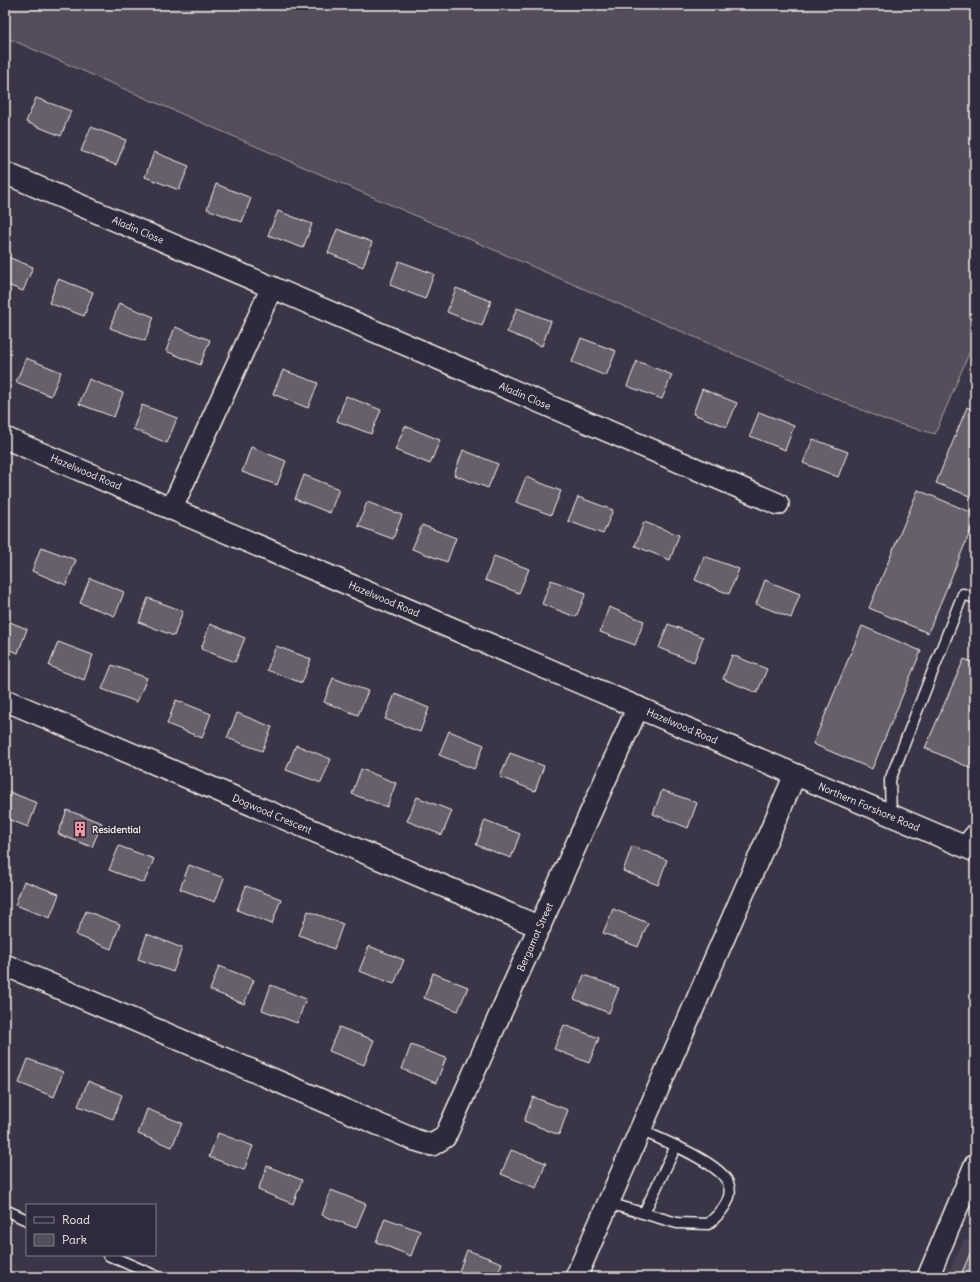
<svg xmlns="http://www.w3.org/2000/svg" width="980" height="1282" viewBox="0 0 980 1282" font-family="Delius,sans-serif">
<rect width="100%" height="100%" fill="#3b3647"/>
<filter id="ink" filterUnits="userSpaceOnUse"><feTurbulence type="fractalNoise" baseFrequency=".025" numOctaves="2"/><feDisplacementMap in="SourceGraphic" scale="8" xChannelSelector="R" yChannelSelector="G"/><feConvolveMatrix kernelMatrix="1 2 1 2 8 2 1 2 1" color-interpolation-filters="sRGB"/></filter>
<g filter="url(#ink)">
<path fill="#484352" d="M964 1239 975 1244V1277H947Z"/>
<path fill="#534e5c" stroke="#a4a0a2" d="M5 5H975V339L935 434 885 420 5 37Z"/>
<path fill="#65616c" stroke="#f4f1e8" d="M36 98 71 111 61 136 26 122Z
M91 127 126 140 116 165 81 151Z
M154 152 189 166 179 190 145 177Z
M216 184 251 198 242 222 207 209Z
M278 211 312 224 303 248 268 235Z
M337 229 372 242 363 267 328 253Z
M5 256 33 267 23 291 5 284Z
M399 261 434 274 425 299 390 285Z
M58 279 93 292 84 316 49 303Z
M456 288 491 301 482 326 447 312Z
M119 303 154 317 145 341 110 328Z
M517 308 551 321 542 346 507 332Z
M175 327 210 340 200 365 166 351Z
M581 338 616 351 606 376 572 362Z
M26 358 61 372 51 396 16 382Z
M637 361 672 375 662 399 627 386Z
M283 370 318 383 308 408 273 394Z
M89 379 123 393 114 417 79 404Z
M702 389 737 403 727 427 693 414Z
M346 396 381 410 371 434 337 421Z
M142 405 177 418 167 443 133 429Z
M967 407 975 411V498L936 483Z
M759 412 794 426 785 450 750 436Z
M405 426 440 440 430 464 395 450Z
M813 439 848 452 838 477 803 463Z
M251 447 286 461 277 485 242 472Z
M463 450 498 464 488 488 454 475Z
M304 475 339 489 330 513 295 499Z
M526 477 561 491 551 515 516 502Z
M918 490 975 514V520L928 633 869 608Z
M578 497 613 510 603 534 568 521Z
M367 502 402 515 393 539 358 526Z
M644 522 679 535 670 560 635 546Z
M422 525 456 538 447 562 412 549Z
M41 547 76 560 66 585 32 571Z
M494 556 529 569 519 593 485 580Z
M704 556 739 569 729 594 695 580Z
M90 578 124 592 115 616 80 603Z
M551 580 586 593 576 617 542 604Z
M765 580 800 594 791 618 756 604Z
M148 598 183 611 174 636 139 622Z
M609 607 644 621 635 645 600 632Z
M5 620 27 629 18 653 5 648Z
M210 624 245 638 235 662 201 649Z
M668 624 703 637 694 662 659 648Z
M862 626 921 651 872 769 813 744Z
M58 642 93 655 84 680 49 666Z
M276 646 311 659 302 683 267 670Z
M732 655 767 669 757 693 723 679Z
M964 659 975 663V770L925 748Z
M112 665 147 678 137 702 102 689Z
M333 678 368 691 358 715 324 702Z
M395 694 429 708 420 732 385 719Z
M176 700 211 714 202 738 167 724Z
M237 713 272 727 262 751 227 738Z
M449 731 484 745 474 769 439 755Z
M296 745 331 759 321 783 286 770Z
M510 753 544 766 535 791 500 777Z
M361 769 396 783 387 807 352 794Z
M5 790 37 803 28 827 5 818Z
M662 790 697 803 688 828 653 814Z
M417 797 452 811 442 835 407 821Z
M67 810 102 823 92 847 58 834Z
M485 820 520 834 511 858 476 845Z
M119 846 154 859 144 883 109 870Z
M632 846 667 860 658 885 623 871Z
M189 865 224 878 215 902 180 889Z
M24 881 59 894 50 918 15 905Z
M246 886 281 899 272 924 237 910Z
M613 909 648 923 638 947 603 933Z
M86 911 120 924 111 949 76 935Z
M308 911 343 924 334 949 299 935Z
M147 934 182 948 173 972 138 959Z
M369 946 404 960 394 984 359 971Z
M219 966 254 980 244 1004 210 990Z
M433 973 468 987 458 1011 424 998Z
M584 975 619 988 609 1013 574 999Z
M271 985 306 999 297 1023 262 1010Z
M564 1025 599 1038 589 1063 554 1049Z
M339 1027 374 1040 364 1065 329 1051Z
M411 1045 446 1058 436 1083 402 1069Z
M28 1059 63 1072 54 1097 19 1083Z
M88 1081 122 1095 113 1119 78 1106Z
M533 1097 568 1110 559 1135 524 1121Z
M147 1109 182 1123 172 1147 138 1134Z
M218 1133 253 1146 244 1170 209 1157Z
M511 1150 546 1163 536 1188 501 1174Z
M267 1166 302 1180 293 1204 258 1190Z
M331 1190 366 1204 356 1228 322 1215Z
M385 1218 420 1231 411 1256 376 1242Z
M972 1249 975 1251V1277H960Z
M467 1250 502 1263 496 1277H465L458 1274Z"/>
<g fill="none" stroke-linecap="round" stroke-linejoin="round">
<defs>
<path id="lane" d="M891 817 890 780 963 594 975 598
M960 845 975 827
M608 1203 677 1223 708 1224C720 1214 735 1199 728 1183 721 1163 660 1139 640 1130
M5 1210 27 1220
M644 1213 676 1146
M108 1255 158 1277"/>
<path id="street" d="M5 173 778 504
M5 438 975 851
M172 508 272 287
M5 700 540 927
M5 965 415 1140 432 1145 445 1137 638 707
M576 1277 795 775
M928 1277 975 1165"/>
</defs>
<use href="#lane" stroke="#f4f1e8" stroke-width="13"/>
<use href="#street" stroke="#f4f1e8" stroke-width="24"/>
<use href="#lane" stroke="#2f2a3d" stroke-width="10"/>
<use href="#street" stroke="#2f2a3d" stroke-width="21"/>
</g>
</g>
<defs>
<symbol id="building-bare" viewBox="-9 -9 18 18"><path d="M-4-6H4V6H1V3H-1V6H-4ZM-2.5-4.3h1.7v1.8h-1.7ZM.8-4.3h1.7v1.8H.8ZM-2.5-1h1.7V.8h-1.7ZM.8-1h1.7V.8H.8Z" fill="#ff9aa2" stroke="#2f2a3d" stroke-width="2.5" paint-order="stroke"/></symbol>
</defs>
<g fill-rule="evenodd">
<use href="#building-bare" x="69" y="818" width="22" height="22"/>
</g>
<g text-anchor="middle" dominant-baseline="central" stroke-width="3" stroke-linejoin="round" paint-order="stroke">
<g font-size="10" fill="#f4f1e8" stroke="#2f2a3d">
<text transform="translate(138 230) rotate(23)">Aladin Close</text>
<text transform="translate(525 396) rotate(23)">Aladin Close</text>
<text transform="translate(86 472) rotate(23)">Hazelwood Road</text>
<text transform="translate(384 599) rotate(23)">Hazelwood Road</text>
<text transform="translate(682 726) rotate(23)">Hazelwood Road</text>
<text transform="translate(869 807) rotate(23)">Northern Forshore Road</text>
<text transform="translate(272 814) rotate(23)">Dogwood Crescent</text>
<text transform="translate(535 937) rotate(-66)">Bergamot Street</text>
</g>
<g font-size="10" font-weight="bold" fill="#f4f1e8" stroke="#2f2a3d" text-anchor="start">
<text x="92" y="829">Residential</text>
</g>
</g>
<rect width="980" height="1282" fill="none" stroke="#2f2a3d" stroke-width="20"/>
<rect x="10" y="10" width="960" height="1262" fill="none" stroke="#f4f1e8" stroke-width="1.5" filter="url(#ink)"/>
<rect x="26" y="1204" width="130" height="52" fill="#2f2a3d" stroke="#7e7a81"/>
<rect x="34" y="1217" width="20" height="6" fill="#2f2a3d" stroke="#7e7a81"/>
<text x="62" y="1224" font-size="12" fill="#f4f1e8">Road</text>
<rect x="34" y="1234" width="20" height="12" fill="#534e5c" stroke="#7e7a81"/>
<text x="62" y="1244" font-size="12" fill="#f4f1e8">Park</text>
</svg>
